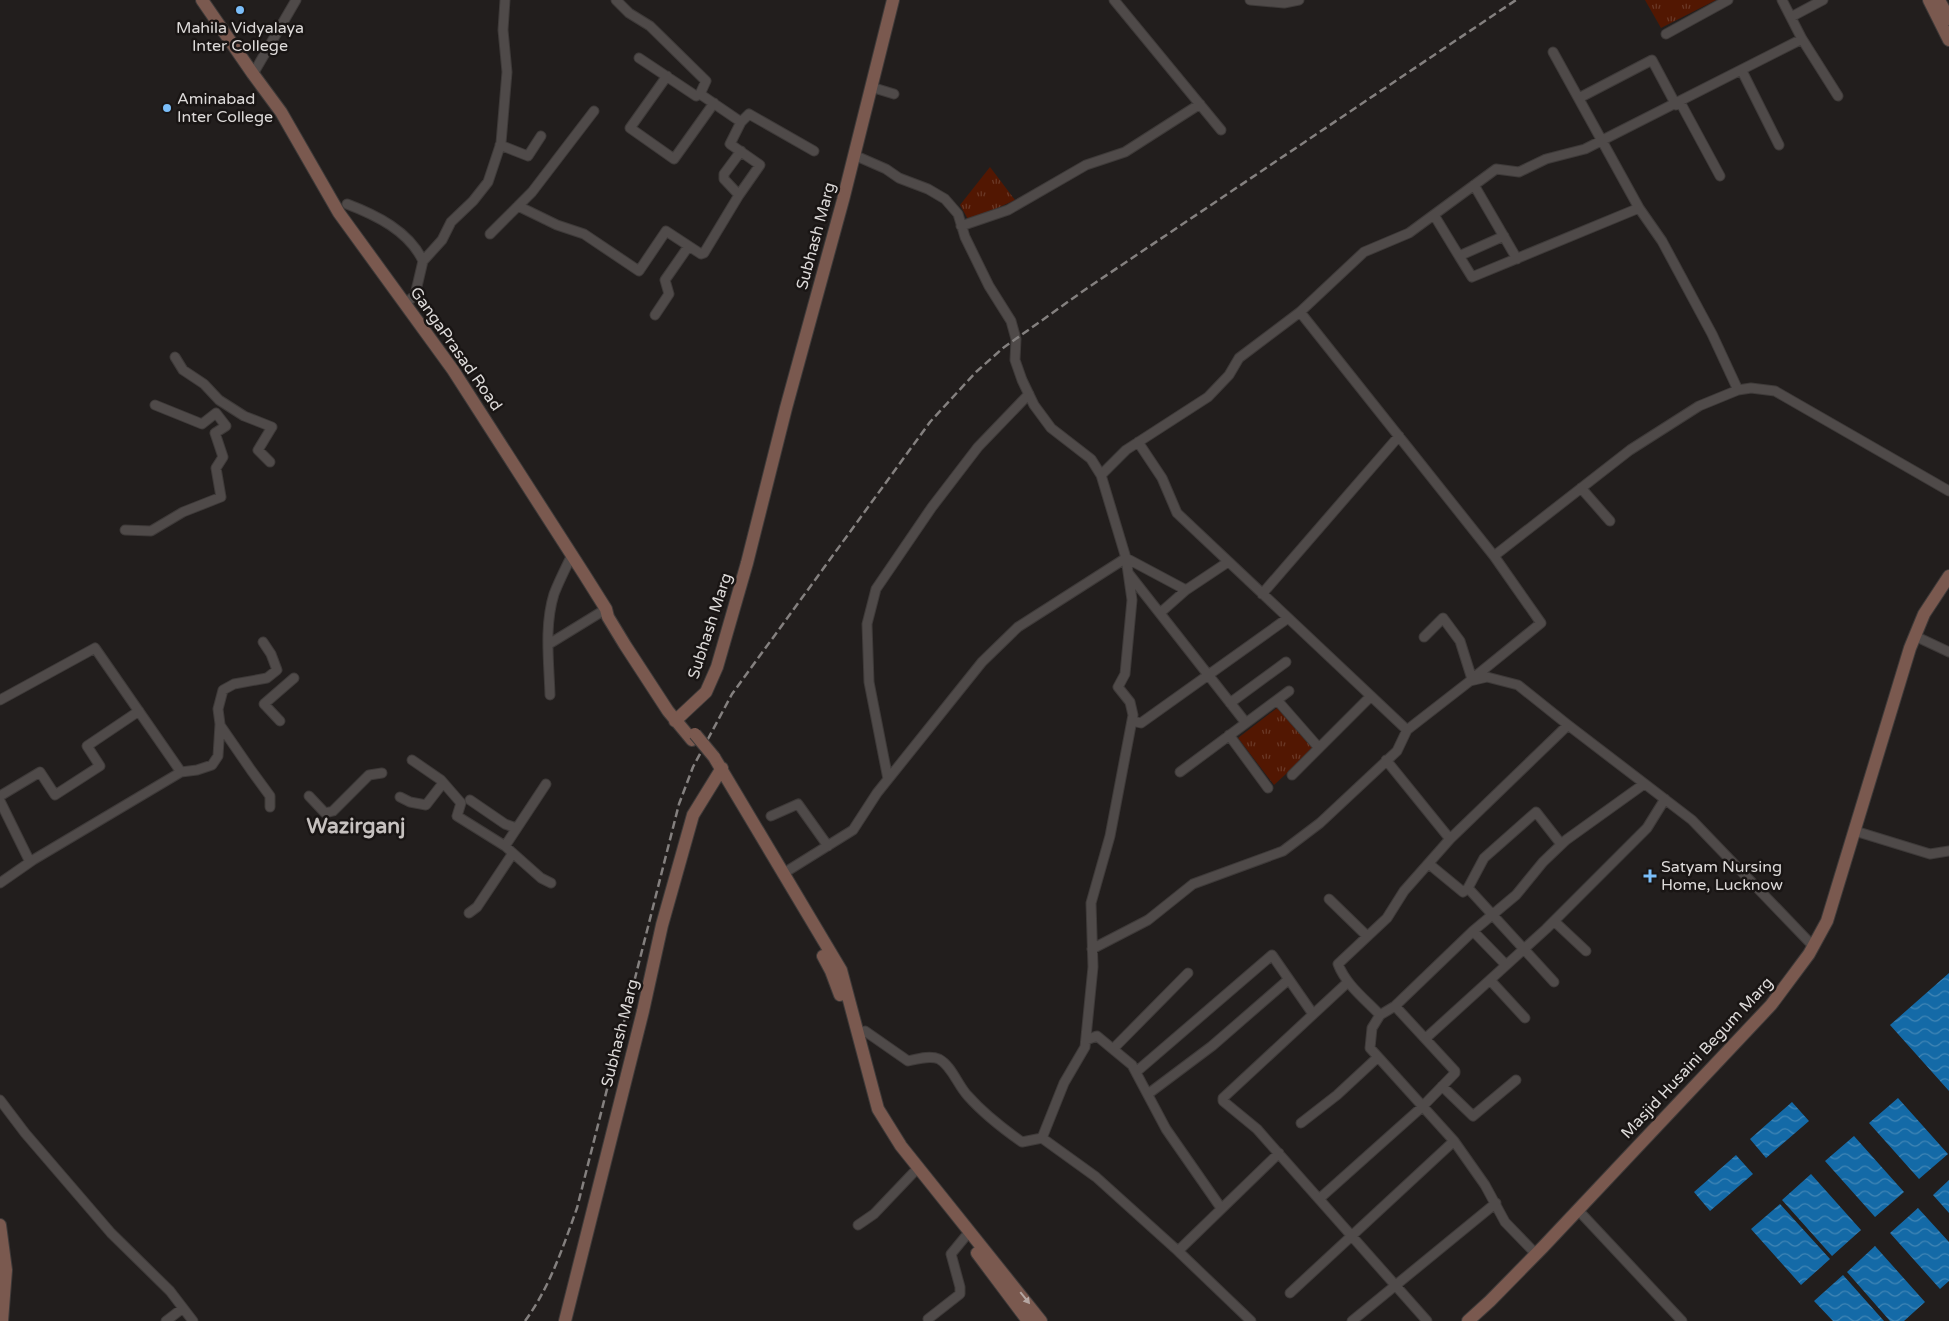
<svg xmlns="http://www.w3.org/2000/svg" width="1949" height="1321" viewBox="0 0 1949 1321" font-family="'Varela Round',sans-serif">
<defs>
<pattern id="park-tufts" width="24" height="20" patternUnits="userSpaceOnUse" patternTransform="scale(1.25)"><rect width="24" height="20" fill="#521702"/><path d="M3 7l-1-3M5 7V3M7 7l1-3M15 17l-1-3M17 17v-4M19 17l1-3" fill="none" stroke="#6a3826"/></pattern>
<pattern id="water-waves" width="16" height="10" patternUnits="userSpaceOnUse" patternTransform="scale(1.25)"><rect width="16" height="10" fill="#146aa7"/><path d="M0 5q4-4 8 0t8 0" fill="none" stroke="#4186b6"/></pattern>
</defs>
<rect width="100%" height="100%" fill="#221e1d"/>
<path fill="url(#park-tufts)" d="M1645 0H1716L1661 28Z
M990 167 1015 200 969 221 960 205Z
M1277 708 1313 749 1274 785 1238 738Z"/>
<path fill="url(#water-waves)" d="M1949 973V1091L1890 1025Z
M1898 1098 1948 1154 1919 1179 1869 1123Z
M1792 1102 1809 1121 1766 1158 1750 1139Z
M1854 1136 1904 1192 1875 1217 1825 1161Z
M1736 1155 1753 1174 1710 1211 1694 1192Z
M1811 1174 1861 1230 1832 1256 1782 1200Z
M1949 1180V1213L1933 1195Z
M1780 1204 1830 1259 1801 1285 1751 1229Z
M1918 1208 1949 1242V1281L1940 1289 1890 1233Z
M1875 1246 1925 1302 1904 1321H1890L1847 1272Z
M1843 1275 1884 1321H1833L1814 1301Z"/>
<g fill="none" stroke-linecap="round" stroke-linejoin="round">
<defs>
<path id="street" d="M616 0 629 13 650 26 706 81 700 94 741 122 749 114 814 151
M1114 0 1221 130
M1250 0 1284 3 1299 0
M1782 0 1802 39 1838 96
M1791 17 1823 0
M1666 34 1728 0
M1553 52 1639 208 1662 241 1712 334 1738 390
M639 58 696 96 700 94
M1742 71 1779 145
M253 74 296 0
M667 76 630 128 674 159 714 103
M871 87 894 94
M1579 98 1652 60 1676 105
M1680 102 1720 176
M500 145 528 156 541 136
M854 155 886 169 899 178 928 189 945 199 958 214 965 237 989 286 1011 321 1016 339 1015 360 1022 380 1034 405 1051 428 1091 459 1101 475 1126 558 1132 600 1125 674 1118 687 1130 702 1133 715 1110 836 1091 903 1093 967 1085 1047 1064 1083 1042 1138
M1474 185 1517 259
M739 195 724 179V174L741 151
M347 204C376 215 409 231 423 261
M518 206 557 225 584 234 639 271 666 231 701 254 704 253 739 195 760 165 730 144 741 122
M1434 215 1459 256 1504 236
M961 226 1008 210 1086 165 1125 152 1200 104
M490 234 532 192 594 111
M1459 256 1472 277 1639 208
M405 304 415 295 423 261 442 240 451 222 473 201 488 182 501 143 507 72 503 30 505 0
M1300 312 1494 556 1541 623 1472 679
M655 315 669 294 665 280 688 247
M175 357 183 370 204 384 219 400 244 416 272 427 258 450 270 462
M1138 442 1162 478 1177 513 1407 730
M1101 475 1126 450 1208 397 1229 375 1239 358 1300 312 1364 252 1409 233 1496 169 1519 172 1546 159 1585 149 1802 39
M1581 488 1610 521
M125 530 151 531 183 512 221 497 216 468 223 457 215 433 226 426 216 413 202 424 155 405
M1494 556 1630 450 1699 406 1738 390 1751 388 1775 391 1949 491
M1126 558 1186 590 1228 562
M1129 574 1246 723
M1262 594 1399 436
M1160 613 1186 590
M1915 636 1949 652
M1424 637 1443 618 1460 641 1472 679
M549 644 606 609
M550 695C549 662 544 626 554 594 559 581 566 567 572 555
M0 700 95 648 181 772
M1277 700 1319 748
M1230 703 1286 662
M280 721 264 704 294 678
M1132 721 1141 723 1288 618
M220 725 251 770 270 796V807
M1229 735 1268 788
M412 760 441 780 461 803 457 816 505 846 541 878 551 883
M1386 760 1450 839
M1180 772 1289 691
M1292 775 1371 696
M888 779 869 682 867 624 876 589 932 507 978 447 1029 394
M0 796 40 772 55 795 100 766 87 746 139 711
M309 796 325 813 333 811 369 775 382 773
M400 797 410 802 426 805 443 783
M470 800 505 824 516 828
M0 801 30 862
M771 816 798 804 828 846
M1855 831 1930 854 1949 851
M505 846 546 784
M1429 864 1463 892 1468 888 1484 858 1536 812 1561 844
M784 873 853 830 877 793 982 662 1018 627 1126 558
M0 883 33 860 181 772 197 770 212 765 218 756 220 724 218 709 223 690 234 684 267 678 277 670 271 654 263 642
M1468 888 1554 982
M1329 899 1367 936
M469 913 477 907 513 853
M1554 921 1586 951
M1473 931 1506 965
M1092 949 1148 920 1193 884 1283 851 1320 823 1397 751 1407 730 1470 681 1487 677 1518 685 1568 725 1692 820 1813 946
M1490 980 1525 1018
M1348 982 1223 1098V1101L1257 1129 1427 1321
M1380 1015 1395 1006 1473 931 1516 895 1543 862 1566 840 1644 784
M858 1034 865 1031 908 1061C917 1059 930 1055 939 1059 952 1066 958 1086 968 1096 984 1114 1002 1128 1022 1142L1042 1138 1096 1177 1178 1251 1251 1321
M1426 1038 1546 929 1647 828 1665 799
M1086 1040 1097 1036 1132 1065 1166 1129 1221 1208
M1113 1049 1188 973
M1136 1072 1272 955 1313 1014
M1442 1086 1473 1116 1516 1080
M1148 1094 1212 1046 1288 980
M0 1100 25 1133 111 1233 170 1291 193 1321
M1301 1123 1337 1095 1378 1057
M1319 1199 1422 1107 1455 1073V1071L1395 1006
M1578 1210 1682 1321
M858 1225 874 1214 914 1172
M1178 1251 1279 1153
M1536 1254 1505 1222 1485 1185 1454 1141 1370 1048 1372 1028 1380 1015C1365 999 1346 985 1338 964L1387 918 1404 891 1450 839 1568 725
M1290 1293 1454 1141
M928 1319 960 1294V1287L951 1254 965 1237
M166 1321 183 1308
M1352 1321 1496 1203"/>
<path id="secondary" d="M202 0 253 74 281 112 339 213 453 370 584 574 606 609 608 617 625 645 668 711 692 740
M1929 0 1949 40
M1939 0 1949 19
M675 721 706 692 717 667 747 563 786 408 843 200 893 0
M714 757 841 970 878 1109 901 1146 1041 1321
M823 956 831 971 840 995
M0 1225 6 1270 2 1321
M977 1253 1028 1321
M565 1321 643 1011 662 925 693 815 722 768
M1468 1321 1490 1301 1543 1247 1771 1005 1809 954 1827 921 1910 648 1924 614 1949 576"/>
</defs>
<use href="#street" stroke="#3e3a39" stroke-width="11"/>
<use href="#secondary" stroke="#3e3a39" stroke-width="14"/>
<use href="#street" stroke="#4f4a49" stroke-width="9"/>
<use href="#secondary" stroke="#7a594f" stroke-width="12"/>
<path stroke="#84807f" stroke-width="2.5" stroke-dasharray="8 4" stroke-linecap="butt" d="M525 1321C550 1287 563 1247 577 1208L679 804 693 767 732 694 930 422 976 372 1003 348 1086 289 1516 0"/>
<defs>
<path id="secondary-bridge" d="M695 734 714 757"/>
</defs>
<use href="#secondary-bridge" stroke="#3e3a39" stroke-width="14" stroke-linecap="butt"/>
<use href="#secondary-bridge" stroke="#7a594f" stroke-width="12"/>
</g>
<defs><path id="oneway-solid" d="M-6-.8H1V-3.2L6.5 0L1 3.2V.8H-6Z" transform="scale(1.25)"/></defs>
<use fill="#b5a6a2" href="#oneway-solid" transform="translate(1025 1298) rotate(51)"/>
<g fill="#7bbef9" stroke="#191514" stroke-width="2">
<circle cx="240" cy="10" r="5"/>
<circle cx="167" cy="108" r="5"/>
<path d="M1647.5 868.5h5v5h5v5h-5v5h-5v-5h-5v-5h5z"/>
</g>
<g text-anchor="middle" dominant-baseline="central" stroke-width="5" stroke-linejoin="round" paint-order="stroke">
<g font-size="16" fill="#dddad9" stroke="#191514" text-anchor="start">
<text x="240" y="28" text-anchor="middle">Mahila Vidyalaya<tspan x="240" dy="18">Inter College</tspan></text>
<text x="177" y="99">Aminabad<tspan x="177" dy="18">Inter College</tspan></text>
<text x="1661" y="867">Satyam Nursing<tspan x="1661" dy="18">Home, Lucknow</tspan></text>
</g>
<g font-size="16" fill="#dddad9" stroke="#191514">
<text transform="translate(816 236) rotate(-75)">Subhash Marg</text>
<text transform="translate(456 349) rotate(55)">GangaPrasad Road</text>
<text transform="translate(710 626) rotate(-72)">Subhash Marg</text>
<text transform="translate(620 1033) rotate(-76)">Subhash Marg</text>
<text transform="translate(1697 1058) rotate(-47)">Masjid Husaini Begum Marg</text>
</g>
<g font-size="21" font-weight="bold" fill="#c6c1bf" stroke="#191514">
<text x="356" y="826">Wazirganj</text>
</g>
</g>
</svg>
